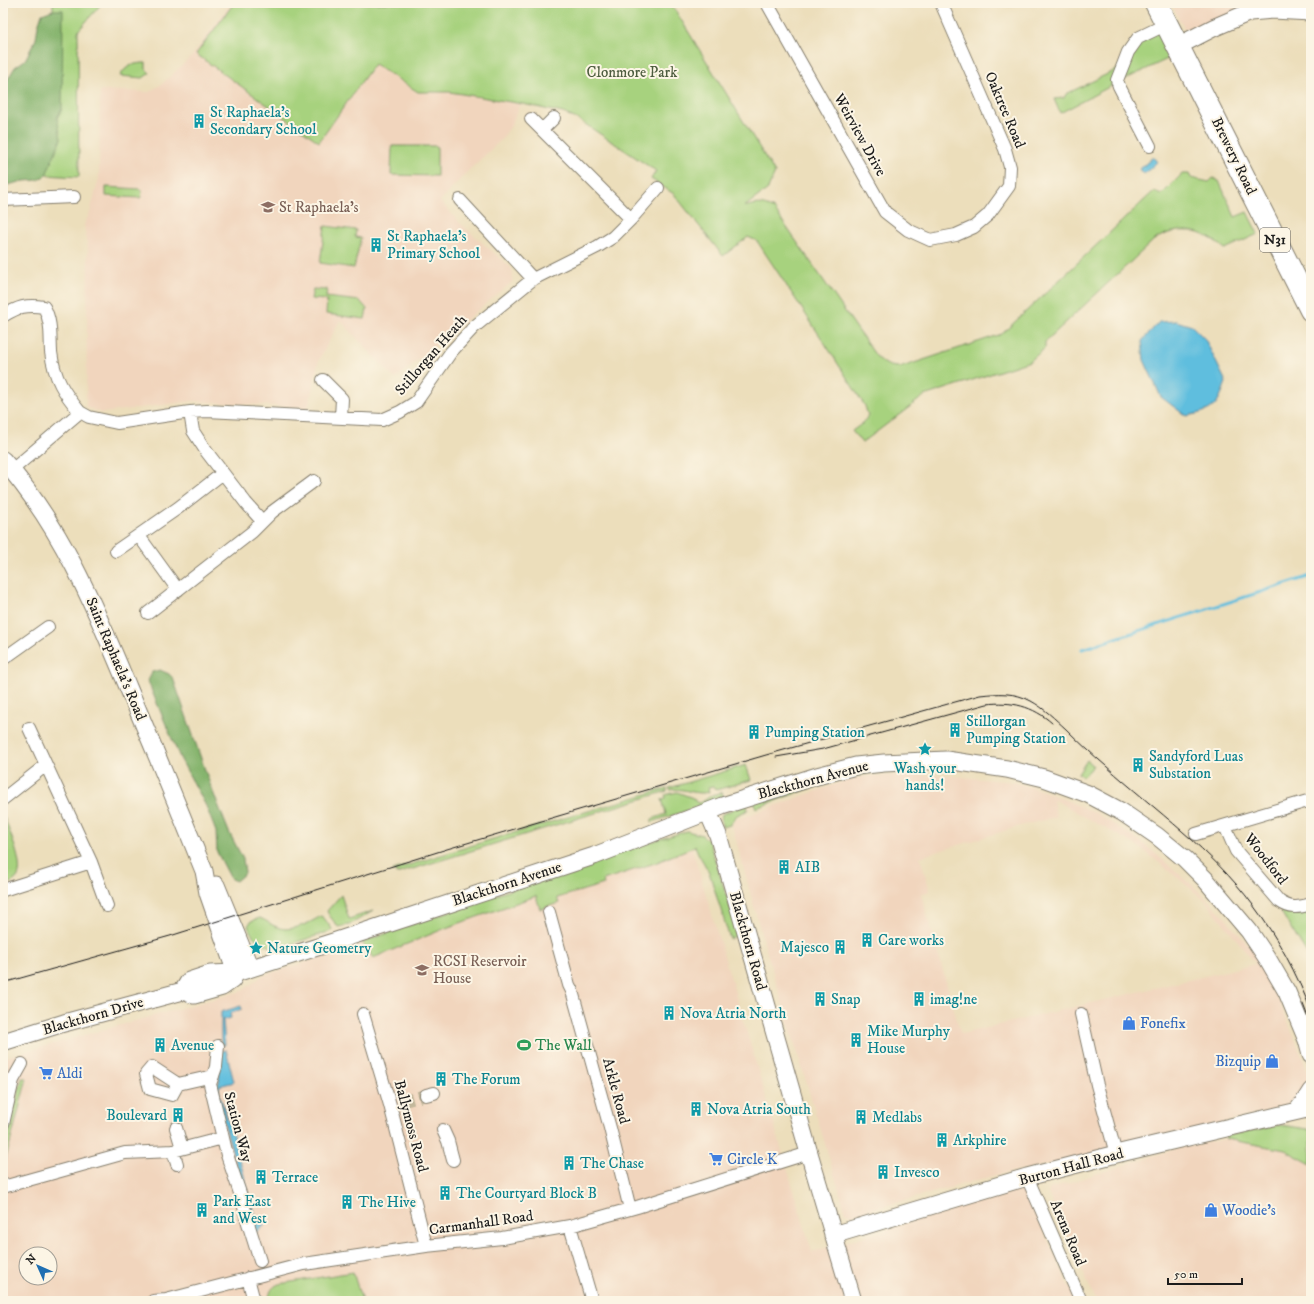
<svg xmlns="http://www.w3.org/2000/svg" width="1314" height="1304" viewBox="0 0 1314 1304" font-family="'IM FELL DW Pica',serif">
<rect width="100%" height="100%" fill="#fcf5e5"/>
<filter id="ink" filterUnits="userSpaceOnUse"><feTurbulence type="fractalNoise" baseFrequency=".025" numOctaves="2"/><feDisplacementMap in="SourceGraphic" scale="8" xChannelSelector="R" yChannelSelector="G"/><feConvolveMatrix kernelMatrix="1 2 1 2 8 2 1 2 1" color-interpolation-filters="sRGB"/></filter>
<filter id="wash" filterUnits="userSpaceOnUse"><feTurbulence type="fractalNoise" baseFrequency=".012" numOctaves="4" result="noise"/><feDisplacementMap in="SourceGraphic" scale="16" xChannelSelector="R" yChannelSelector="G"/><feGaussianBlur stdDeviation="0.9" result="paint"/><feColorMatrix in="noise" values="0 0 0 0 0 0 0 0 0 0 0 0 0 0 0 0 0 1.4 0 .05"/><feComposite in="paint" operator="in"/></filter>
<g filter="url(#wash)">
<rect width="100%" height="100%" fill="#ecdebb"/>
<path fill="#f1d5bd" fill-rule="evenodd" d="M231 3H286L374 64 418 93 450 92 520 104 511 126 501 140 467 172 440 201 461 224 510 267 513 273 512 282 395 379 340 320 319 360 308 408 193 401 101 413 86 407 88 248 84 225 90 213 99 178 100 90 149 92 162 84 192 56Z
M1171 3H1263L1192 31 1184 28Z
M941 775 1013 782 1046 792 1094 812 1143 843 1191 884 1220 912 1253 950 1263 967 1280 1003 1309 1074 1308 1090 1296 1104 1105 1154 996 1175 852 1215 846 1213 762 936 732 825 735 820 850 779 870 776ZM1053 799 1141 848 1206 901 1256 964 961 1034 921 894 930 891 920 857 1020 826 1056 817Z
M687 831 812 1252 1018 1190 1023 1193H1026L1076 1301H3V1058L242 991 262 976 359 945 443 914 627 849ZM26 1254H50V1278H26Z
M1226 1139 1285 1150 1311 1164V1301H1096L1048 1193 1049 1189 1181 1147Z"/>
<path fill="#a7d27e" stroke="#62774d" d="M53 3H102L78 31 79 177 46 175 53 41Z
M234 3H670L672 5 775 173 768 189 744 207C758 203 761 203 774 209L876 356C885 365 889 367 902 367L1002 334 1154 191 1161 195 1182 174H1189L1191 178 1209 182 1213 178 1219 181 1235 217 1247 212 1258 234 1225 249C1204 230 1179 224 1154 240L1045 342V348L1030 361 924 396 862 443 852 431 863 423 868 416 865 406 824 342 757 241 748 237 723 256 674 194 651 179 656 171 579 120 563 113 523 104 450 92H418L374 64 319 142 196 54Z
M1166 24 1182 52 1109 87 1060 113 1054 99 1064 98 1066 94 1122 67 1128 52Z
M146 63V69L150 73 143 78 120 76C126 65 135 63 146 63Z
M392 146H437V176L391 175Z
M106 187 140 189 142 192 141 197 140 198 106 196Z
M325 226 356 230 355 237 361 238 354 268 320 263Z
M313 289 325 290 326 289H327L326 297 360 301 367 309 365 319 326 314 327 300 311 299Z
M1087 760 1093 765 1090 770 1083 776 1078 774Z
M746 765 751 780 716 790 714 786 708 787 709 792C696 796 684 787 670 790L669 788Z
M871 772V773C831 779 793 794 756 808L753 800 837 776Z
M667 788V791L396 874 395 871 391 872 393 870 490 840Z
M677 792 693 798 697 803 702 802 712 795 722 792 724 798 652 822V819L666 814 662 799 666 798 665 795Z
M746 803 748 810 737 815 730 825 722 827 721 815Z
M3 817 5 819C9 831 24 865 18 876 15 882 9 883 3 885Z
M687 831 702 835 709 841 739 935 730 939 709 872 698 853 695 846 655 863 603 880 604 884 557 898 559 903 540 909 536 896 446 928 373 958 362 942 627 849Z
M341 895 349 919 373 911 349 925 338 927 329 915 327 911Z
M1278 907 1288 912 1311 909V961Z
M321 916 324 918 332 929 331 931 288 945 271 949 270 946C259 944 251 936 248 926L251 921 260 918C266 920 271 925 277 927 290 933 310 923 321 916Z
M22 1078H27L4 1166H3V1151Z
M1280 1125 1308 1129 1311 1131V1164L1285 1150 1226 1139 1225 1136Z
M353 1272 362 1301H269C269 1293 271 1287 279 1284Z"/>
<path fill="#85b46d" stroke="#506844" d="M53 10H63L62 109 57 118 61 139 46 175 38 180 24 181 3 186V87L15 67 25 60 36 39 38 25 42 14Z
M160 670 169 674 173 678 211 787 229 832 243 859 245 873 236 881 231 879 217 852 216 832 206 806 180 758 151 689 148 681 152 672Z"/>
<path fill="#5fbede" stroke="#3e6d7d" d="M1153 157 1157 162 1144 174 1140 169Z
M1176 321 1192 326 1205 339 1226 382C1217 408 1213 411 1186 416L1161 397 1144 360 1142 341 1159 322Z
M241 1006 242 1009 230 1013 231 1018 223 1020 225 1045H221V1012Z
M226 1050 234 1082 219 1086V1093L235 1142 254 1213 257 1219 266 1224 256 1233 213 1085 219 1083 220 1051Z"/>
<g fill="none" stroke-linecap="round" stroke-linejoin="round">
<path stroke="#5fbede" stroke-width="3" d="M1082 649 1311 576"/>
</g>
</g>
<g filter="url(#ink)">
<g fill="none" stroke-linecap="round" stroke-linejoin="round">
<path stroke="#c2b79b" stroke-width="12" stroke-dasharray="12 6" stroke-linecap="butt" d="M401 1102 426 1095"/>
<defs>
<path id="street" d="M767 3 885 212 908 230 930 240 956 235 974 227 988 215 1009 186 1010 167 1005 149 941 3
M531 119 631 219
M542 130 554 118
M1150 146 1119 86 1117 80 1123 65 1128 52 1138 38 1167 24
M3 200 74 197
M460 200 533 279
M3 316C18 307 26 304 44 307 52 322 50 336 51 352 54 378 64 393 80 412
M323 380 342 399 341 417
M190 412 193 431 206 451 246 503 262 521
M12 470 80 412 89 417 117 423 190 412 207 411 382 420 400 412 416 402 451 352 474 327 533 279 597 247 613 237 631 219 658 188
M139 536 178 590
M116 551 178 508 223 473
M148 613 252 532 272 512 314 481
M3 659 48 627
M29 728 91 862 107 906
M3 799 46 765
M1225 826 1236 851 1279 901C1290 909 1298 908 1311 904
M1196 834 1311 800
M3 890 91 862
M549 912 569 985 572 991 610 1128 630 1209
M363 1014 390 1105 426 1246
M1081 1014 1097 1085 1116 1154
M218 1046 216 1067 210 1084 227 1155 242 1199 248 1223 260 1261
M178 1084 172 1095 150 1089 146 1074 152 1067 178 1084 213 1076
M426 1095 434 1093
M3 1124 13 1080 22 1064
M176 1128 182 1148
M443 1130 448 1141 453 1160
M173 1151 177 1164
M1027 1177 1081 1301
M3 1187 125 1153 173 1151 223 1138
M570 1226 592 1301
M248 1278 254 1301
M153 1301 166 1300 304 1264 426 1246 502 1238 570 1226 637 1207 809 1153"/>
<path id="secondary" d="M1178 46 1213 28 1250 12 1273 10 1311 12
M3 460C62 527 94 605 128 687 154 748 179 809 204 871L208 893 236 973
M708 812 718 835 809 1153 853 1301
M216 885 250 968
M183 991 189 981 210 974 236 973 333 942 594 856 722 806 817 776 856 766 884 763 946 760 1007 769 1044 778 1088 794 1122 812 1157 836 1185 859 1205 879 1249 931 1269 961 1287 992 1307 1040 1311 1055
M3 1042 64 1023 183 991 194 995 222 987 232 980 236 973
M1297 1111 1304 1102 1311 1091
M833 1235 1027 1177 1116 1154 1311 1108"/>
<path id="highway" d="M1156 3 1311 310"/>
</defs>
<use href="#street" stroke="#847d6c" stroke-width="14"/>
<use href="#secondary" stroke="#847d6c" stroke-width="19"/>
<use href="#highway" stroke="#847d6c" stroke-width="24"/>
<use href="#street" stroke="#fff" stroke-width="12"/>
<use href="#secondary" stroke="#fff" stroke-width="17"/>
<use href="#highway" stroke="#fff" stroke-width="22"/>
<path stroke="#1c1c1c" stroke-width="1" d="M776 757 823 749 987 704C1011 701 1033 706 1052 723
M3 983 170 936 447 849 572 812 766 755 980 695C998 693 1015 692 1031 701 1044 708 1055 719 1066 729 1079 742 1092 754 1106 766 1156 811 1212 850 1253 905 1277 937 1297 973 1311 1011
M1303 1004 1311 1025"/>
</g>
</g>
<defs>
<symbol id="building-bare" viewBox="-9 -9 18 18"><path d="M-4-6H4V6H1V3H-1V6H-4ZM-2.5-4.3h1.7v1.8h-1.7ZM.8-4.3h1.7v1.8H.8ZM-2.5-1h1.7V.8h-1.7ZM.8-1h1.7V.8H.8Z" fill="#0f9aa8" stroke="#fcf5e5" stroke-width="2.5" paint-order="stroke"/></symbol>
<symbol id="school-bare" viewBox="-9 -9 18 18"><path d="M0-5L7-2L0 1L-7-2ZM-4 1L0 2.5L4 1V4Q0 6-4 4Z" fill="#8d6e63" stroke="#fcf5e5" stroke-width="2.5" paint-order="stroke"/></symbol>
<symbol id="sight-bare" viewBox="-9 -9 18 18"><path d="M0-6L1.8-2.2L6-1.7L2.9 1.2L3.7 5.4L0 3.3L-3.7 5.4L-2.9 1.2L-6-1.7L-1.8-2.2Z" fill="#0f9aa8" stroke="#fcf5e5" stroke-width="2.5" paint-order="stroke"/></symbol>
<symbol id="university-bare" viewBox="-9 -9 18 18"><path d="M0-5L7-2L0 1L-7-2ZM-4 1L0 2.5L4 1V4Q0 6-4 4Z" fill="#8d6e63" stroke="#fcf5e5" stroke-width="2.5" paint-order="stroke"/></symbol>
<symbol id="shop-bare" viewBox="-9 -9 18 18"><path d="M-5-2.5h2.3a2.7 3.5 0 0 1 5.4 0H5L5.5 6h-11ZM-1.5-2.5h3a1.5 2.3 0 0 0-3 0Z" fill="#3f7fe0" stroke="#fcf5e5" stroke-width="2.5" paint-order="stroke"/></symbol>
<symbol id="stadium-bare" viewBox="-9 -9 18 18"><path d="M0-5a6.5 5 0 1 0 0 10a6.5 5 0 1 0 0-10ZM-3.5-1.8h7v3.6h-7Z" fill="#2e9e5b" stroke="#fcf5e5" stroke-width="2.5" paint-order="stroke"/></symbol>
<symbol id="supermarket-bare" viewBox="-9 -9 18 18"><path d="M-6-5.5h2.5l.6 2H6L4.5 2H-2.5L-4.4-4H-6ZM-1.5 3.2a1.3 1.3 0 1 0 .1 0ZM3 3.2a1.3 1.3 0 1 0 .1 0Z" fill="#3f7fe0" stroke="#fcf5e5" stroke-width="2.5" paint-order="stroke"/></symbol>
</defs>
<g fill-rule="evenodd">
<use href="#building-bare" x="189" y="111" width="20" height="20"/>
<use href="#school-bare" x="258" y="197" width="20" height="20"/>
<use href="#building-bare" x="366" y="235" width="20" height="20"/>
<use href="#building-bare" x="945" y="720" width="20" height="20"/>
<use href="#building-bare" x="744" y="722" width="20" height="20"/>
<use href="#sight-bare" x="915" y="739" width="20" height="20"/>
<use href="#building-bare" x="1128" y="755" width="20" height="20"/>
<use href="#building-bare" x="774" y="857" width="20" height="20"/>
<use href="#building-bare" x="857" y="930" width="20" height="20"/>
<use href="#building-bare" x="830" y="937" width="20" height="20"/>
<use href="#sight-bare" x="246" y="938" width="20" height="20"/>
<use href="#university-bare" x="412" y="960" width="20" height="20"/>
<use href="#building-bare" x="810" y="989" width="20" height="20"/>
<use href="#building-bare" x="909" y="989" width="20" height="20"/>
<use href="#building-bare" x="659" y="1003" width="20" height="20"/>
<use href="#shop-bare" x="1119" y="1013" width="20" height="20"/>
<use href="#building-bare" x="846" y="1030" width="20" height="20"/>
<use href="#building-bare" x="150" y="1035" width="20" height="20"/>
<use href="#stadium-bare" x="514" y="1035" width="20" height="20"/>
<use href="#shop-bare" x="1262" y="1051" width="20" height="20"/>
<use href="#supermarket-bare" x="36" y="1063" width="20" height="20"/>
<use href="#building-bare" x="431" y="1069" width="20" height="20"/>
<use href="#building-bare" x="686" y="1099" width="20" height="20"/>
<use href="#building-bare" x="168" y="1105" width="20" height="20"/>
<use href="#building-bare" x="851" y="1107" width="20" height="20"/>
<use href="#building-bare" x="932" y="1130" width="20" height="20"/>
<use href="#supermarket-bare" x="706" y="1149" width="20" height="20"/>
<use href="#building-bare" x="559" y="1153" width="20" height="20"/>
<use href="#building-bare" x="873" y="1162" width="20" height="20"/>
<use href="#building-bare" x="251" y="1167" width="20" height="20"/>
<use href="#building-bare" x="435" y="1183" width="20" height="20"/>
<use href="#building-bare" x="337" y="1192" width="20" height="20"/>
<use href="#building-bare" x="192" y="1200" width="20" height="20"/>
<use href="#shop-bare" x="1201" y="1200" width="20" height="20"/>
</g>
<g text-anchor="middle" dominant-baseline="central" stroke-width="4" stroke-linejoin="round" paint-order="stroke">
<rect fill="#fcf5e5" stroke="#5f5d58" stroke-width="1" x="1260" y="228" width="30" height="24" rx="3"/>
<g font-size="14" font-weight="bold" fill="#1c1c1c">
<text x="1275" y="240">N31</text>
</g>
<g font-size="15" fill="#4d5c3e" stroke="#fcf5e5">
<text x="632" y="72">Clonmore Park</text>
</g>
<g font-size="15" fill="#1c1c1c" stroke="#fcf5e5">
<text transform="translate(1005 110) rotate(67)">Oaktree Road</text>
<text transform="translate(860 135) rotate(61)">Weirview Drive</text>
<text transform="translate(1234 156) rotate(64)">Brewery Road</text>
<text transform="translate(431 355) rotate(-49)">Stillorgan Heath</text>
<text transform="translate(116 659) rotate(67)">Saint Raphaela’s Road</text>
<text transform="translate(813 780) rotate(-15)">Blackthorn Avenue</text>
<text transform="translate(1266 859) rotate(52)">Woodford</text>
<text transform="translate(507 884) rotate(-18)">Blackthorn Avenue</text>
<text transform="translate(748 941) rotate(74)">Blackthorn Road</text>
<text transform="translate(93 1016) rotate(-16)">Blackthorn Drive</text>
<text transform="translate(616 1091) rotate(75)">Arkle Road</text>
<text transform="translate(411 1126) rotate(75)">Ballymoss Road</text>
<text transform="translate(238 1127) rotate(75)">Station Way</text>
<text transform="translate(1071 1167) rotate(-15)">Burton Hall Road</text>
<text transform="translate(481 1223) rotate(-8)">Carmanhall Road</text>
<text transform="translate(1068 1233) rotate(67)">Arena Road</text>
</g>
<g font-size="15" fill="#0d838f" stroke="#fcf5e5" text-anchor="start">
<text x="210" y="112">St Raphaela's<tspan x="210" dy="17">Secondary School</tspan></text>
<text x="387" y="236">St Raphaela's<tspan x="387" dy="17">Primary School</tspan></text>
<text x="966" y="721">Stillorgan<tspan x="966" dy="17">Pumping Station</tspan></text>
<text x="765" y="732">Pumping Station</text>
<text x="1149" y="756">Sandyford Luas<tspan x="1149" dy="17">Substation</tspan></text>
<text x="925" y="768" text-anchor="middle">Wash your<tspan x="925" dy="17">hands!</tspan></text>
<text x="795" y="867">AIB</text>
<text x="878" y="940">Care works</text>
<text x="829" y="947" text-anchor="end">Majesco</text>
<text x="267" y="948">Nature Geometry</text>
<text x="831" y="999">Snap</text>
<text x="930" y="999">imag!ne</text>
<text x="680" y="1013">Nova Atria North</text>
<text x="867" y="1031">Mike Murphy<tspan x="867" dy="17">House</tspan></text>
<text x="171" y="1045">Avenue</text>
<text x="452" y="1079">The Forum</text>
<text x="707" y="1109">Nova Atria South</text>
<text x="167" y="1115" text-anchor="end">Boulevard</text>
<text x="872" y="1117">Medlabs</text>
<text x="953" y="1140">Arkphire</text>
<text x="580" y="1163">The Chase</text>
<text x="894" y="1172">Invesco</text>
<text x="272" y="1177">Terrace</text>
<text x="456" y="1193">The Courtyard Block B</text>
<text x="213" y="1201">Park East<tspan x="213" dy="17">and West</tspan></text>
<text x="358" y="1202">The Hive</text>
</g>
<g font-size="15" fill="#785e54" stroke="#fcf5e5" text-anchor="start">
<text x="279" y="207">St Raphaela's</text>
<text x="433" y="961">RCSI Reservoir<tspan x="433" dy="17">House</tspan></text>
</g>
<g font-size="15" fill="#366cbe" stroke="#fcf5e5" text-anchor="start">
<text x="1140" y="1023">Fonefix</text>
<text x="1261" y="1061" text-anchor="end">Bizquip</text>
<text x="57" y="1073">Aldi</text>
<text x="727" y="1159">Circle K</text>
<text x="1222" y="1210">Woodie's</text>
</g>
<g font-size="15" fill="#27864d" stroke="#fcf5e5" text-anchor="start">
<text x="535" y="1045">The Wall</text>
</g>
</g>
<rect width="1314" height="1304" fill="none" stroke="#fcf5e5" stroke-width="16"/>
<g transform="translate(38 1266) rotate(315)"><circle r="19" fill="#fcf5e5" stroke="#a29e95"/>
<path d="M0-3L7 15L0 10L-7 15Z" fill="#1f6fb2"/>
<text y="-6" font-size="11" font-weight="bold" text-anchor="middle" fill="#1c1c1c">N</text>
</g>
<path d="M1168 1278v6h74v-6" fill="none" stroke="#1c1c1c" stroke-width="2"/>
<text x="1174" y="1278" font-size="12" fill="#1c1c1c" stroke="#fcf5e5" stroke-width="3" paint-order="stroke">50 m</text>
</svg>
